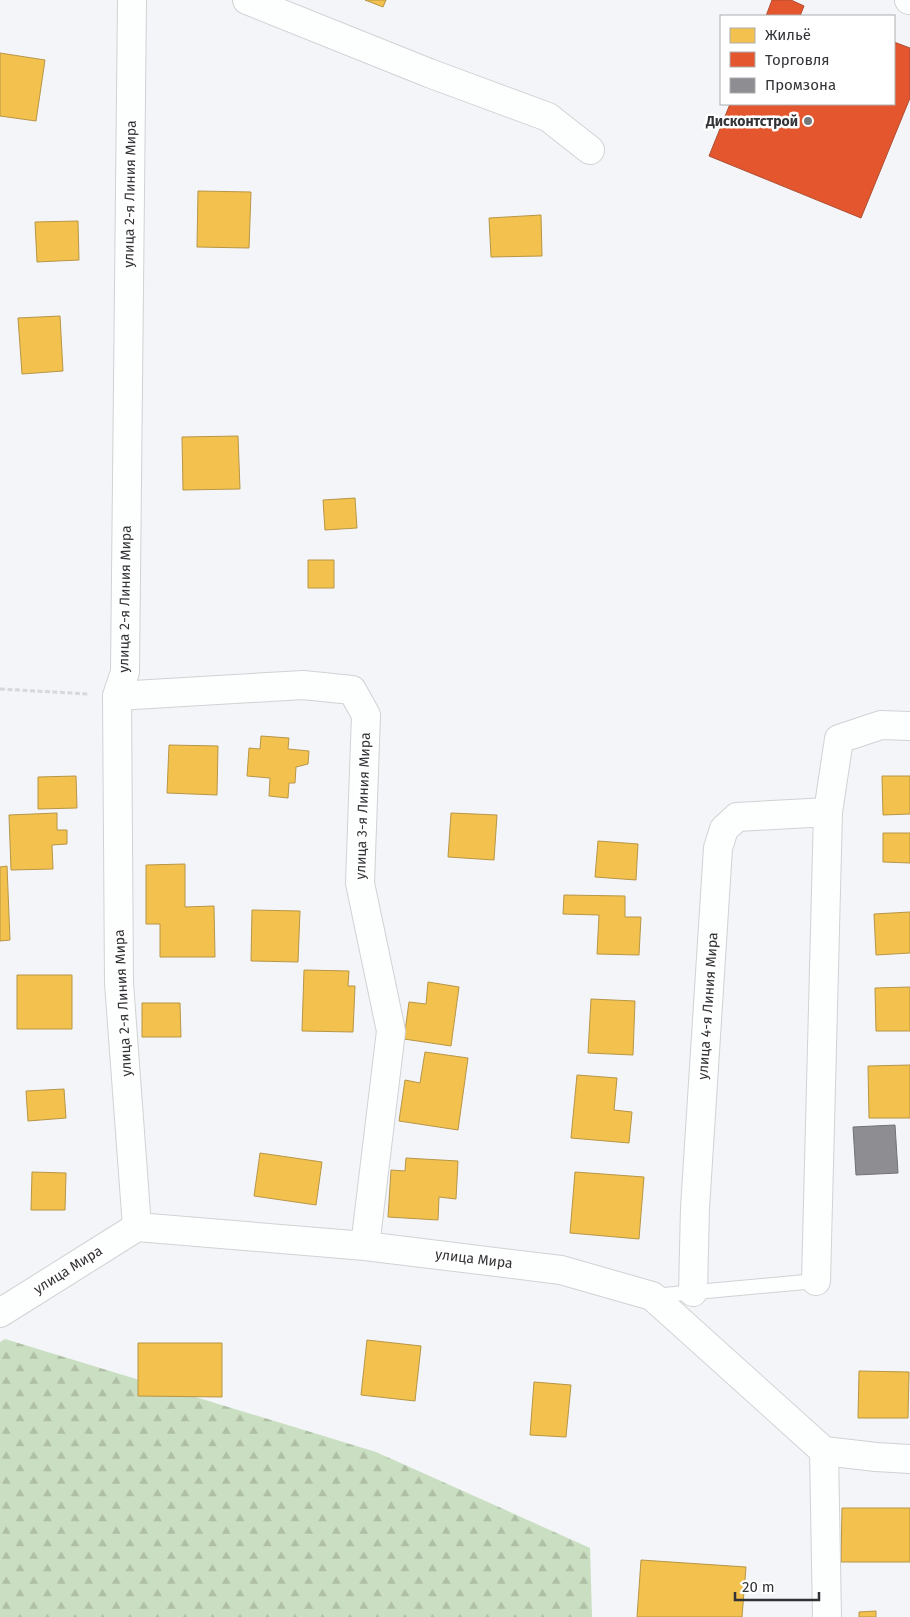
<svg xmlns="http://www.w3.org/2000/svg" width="910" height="1617" viewBox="0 0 910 1617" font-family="'Fira Sans',sans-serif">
<defs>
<pattern id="forest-firs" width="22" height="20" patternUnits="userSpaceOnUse" patternTransform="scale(1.25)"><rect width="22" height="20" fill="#cadec1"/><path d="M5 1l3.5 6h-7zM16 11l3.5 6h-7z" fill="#aebfa6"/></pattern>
</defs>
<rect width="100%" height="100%" fill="#f3f5f9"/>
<path fill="url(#forest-firs)" d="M5 1339 376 1452 590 1548 592 1617H0V1342Z"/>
<path fill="#f2c14e" stroke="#b89647" d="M365 0H386L383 7Z
M0 53 45 60 36 121 0 116Z
M198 191 251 192 249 248 197 247Z
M541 215 542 256 491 257 489 218Z
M78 221 79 260 37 262 35 222Z
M60 316 63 371 22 374 18 318Z
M238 436 240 489 183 490 182 437Z
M355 498 357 528 325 530 323 500Z
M308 560H334V588H308Z
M261 736 289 738 288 749 309 751 308 764 296 767 295 783H289L288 798 269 796 270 778 247 776 249 748 260 749Z
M169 745 218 746 217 795 167 793Z
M76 776 77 808 38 809V777Z
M882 776H910V814L883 815Z
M57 813V830H67V844L52 845 53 869 11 870 9 815Z
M451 813 497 815 494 860 448 857Z
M883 833H910V863L883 862Z
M598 841 638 844 636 880 595 877Z
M185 864V907L214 906 215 957H160V924H146V865Z
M7 866 10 940 0 941V867Z
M564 895 625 896V917H641L639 955 597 954 599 915 563 914Z
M252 910 300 911 298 962 251 961Z
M910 912V953L876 955 874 914Z
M304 970 349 971 348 986H355L353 1032 302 1031Z
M17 975H72V1029H17Z
M428 982 459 987 451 1046 404 1039 409 1002 426 1004Z
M910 987V1031H876L875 988Z
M591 999 635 1001 633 1055 588 1053Z
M142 1003H180L181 1037H142Z
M425 1052 468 1058 458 1130 399 1121 405 1080 420 1083Z
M910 1065V1118H869L868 1066Z
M577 1075 617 1078 614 1110 632 1112 629 1143 571 1138Z
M64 1089 66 1118 28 1121 26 1091Z
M260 1153 322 1162 316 1205 254 1196Z
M406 1158 458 1161 456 1199 439 1197 438 1220 388 1217 391 1170 405 1171Z
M32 1172 66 1173 65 1210H31Z
M575 1172 644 1177 639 1239 570 1233Z
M367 1340 421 1346 415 1401 361 1395Z
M138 1343H222V1397L138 1396Z
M859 1371 909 1372 908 1418H858Z
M534 1382 571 1385 566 1437 530 1435Z
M842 1508H910V1562H841Z
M641 1560 746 1567 742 1617H637Z
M876 1611V1617H859V1612Z"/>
<path fill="#e4572e" stroke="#af4c30" d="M772 0H791L804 6 800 16H766Z
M894 42 910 48V98L861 218 709 156 730 104H894Z"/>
<path fill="#8d8d92" stroke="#727276" d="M895 1125 898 1173 856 1175 853 1127Z"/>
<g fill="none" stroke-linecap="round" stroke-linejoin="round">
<defs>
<path id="lane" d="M653 1296 816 1281"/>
<path id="street" d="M132 0 125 672 117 696 119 983 137 1227
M247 0 429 73 548 117 590 150
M117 696 303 685 352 690 366 715 360 883 391 1031 365 1246
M816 1281 828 812 839 739 881 725 910 726
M693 1292 695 1208 718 848 724 829 737 817 828 812
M0 1313 137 1227 365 1246 561 1270 652 1296 824 1451 876 1457 910 1459
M824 1451 827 1617"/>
<path id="secondary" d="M909 0H910"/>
</defs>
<use href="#lane" stroke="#d0d2d4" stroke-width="16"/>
<use href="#street" stroke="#d0d2d4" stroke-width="30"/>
<use href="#secondary" stroke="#d0d2d4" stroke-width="30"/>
<path stroke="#d8d8da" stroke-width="3" stroke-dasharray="5 2.5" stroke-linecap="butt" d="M0 689 89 694"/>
<use href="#lane" stroke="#fdfefe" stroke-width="14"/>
<use href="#street" stroke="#fdfefe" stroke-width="28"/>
<use href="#secondary" stroke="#fdfefe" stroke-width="28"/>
</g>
<circle fill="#76777a" stroke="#fff" stroke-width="2" cx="808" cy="121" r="5"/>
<g text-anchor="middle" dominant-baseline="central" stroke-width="5" stroke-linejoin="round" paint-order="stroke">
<g font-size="14" font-weight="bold" fill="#323336" stroke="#fff" text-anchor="end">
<text x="798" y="121">Дисконтстрой</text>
</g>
<g font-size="14" fill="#323336" stroke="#fff">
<text transform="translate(130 194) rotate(-89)">улица 2-я Линия Мира</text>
<text transform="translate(125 599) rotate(-89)">улица 2-я Линия Мира</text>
<text transform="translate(363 806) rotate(-88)">улица 3-я Линия Мира</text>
<text transform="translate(123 1003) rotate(-93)">улица 2-я Линия Мира</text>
<text transform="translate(708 1006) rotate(-86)">улица 4-я Линия Мира</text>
<text transform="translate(474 1259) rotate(7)">улица Мира</text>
<text transform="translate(68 1270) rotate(-32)">улица Мира</text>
</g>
</g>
<rect x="720" y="15" width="175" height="90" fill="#ffffff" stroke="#adadaf"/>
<rect x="730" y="28" width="25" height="15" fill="#f2c14e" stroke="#adadaf"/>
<text x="765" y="40" font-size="15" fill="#323336">Жильё</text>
<rect x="730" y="52" width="25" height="15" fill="#e4572e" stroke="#adadaf"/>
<text x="765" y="65" font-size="15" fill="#323336">Торговля</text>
<rect x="730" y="78" width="25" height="15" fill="#8d8d92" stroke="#adadaf"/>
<text x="765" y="90" font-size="15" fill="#323336">Промзона</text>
<path d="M735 1592v8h84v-8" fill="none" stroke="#323336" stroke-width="2.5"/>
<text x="742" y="1592" font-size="15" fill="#323336" stroke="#ffffff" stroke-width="4" paint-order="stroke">20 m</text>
</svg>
